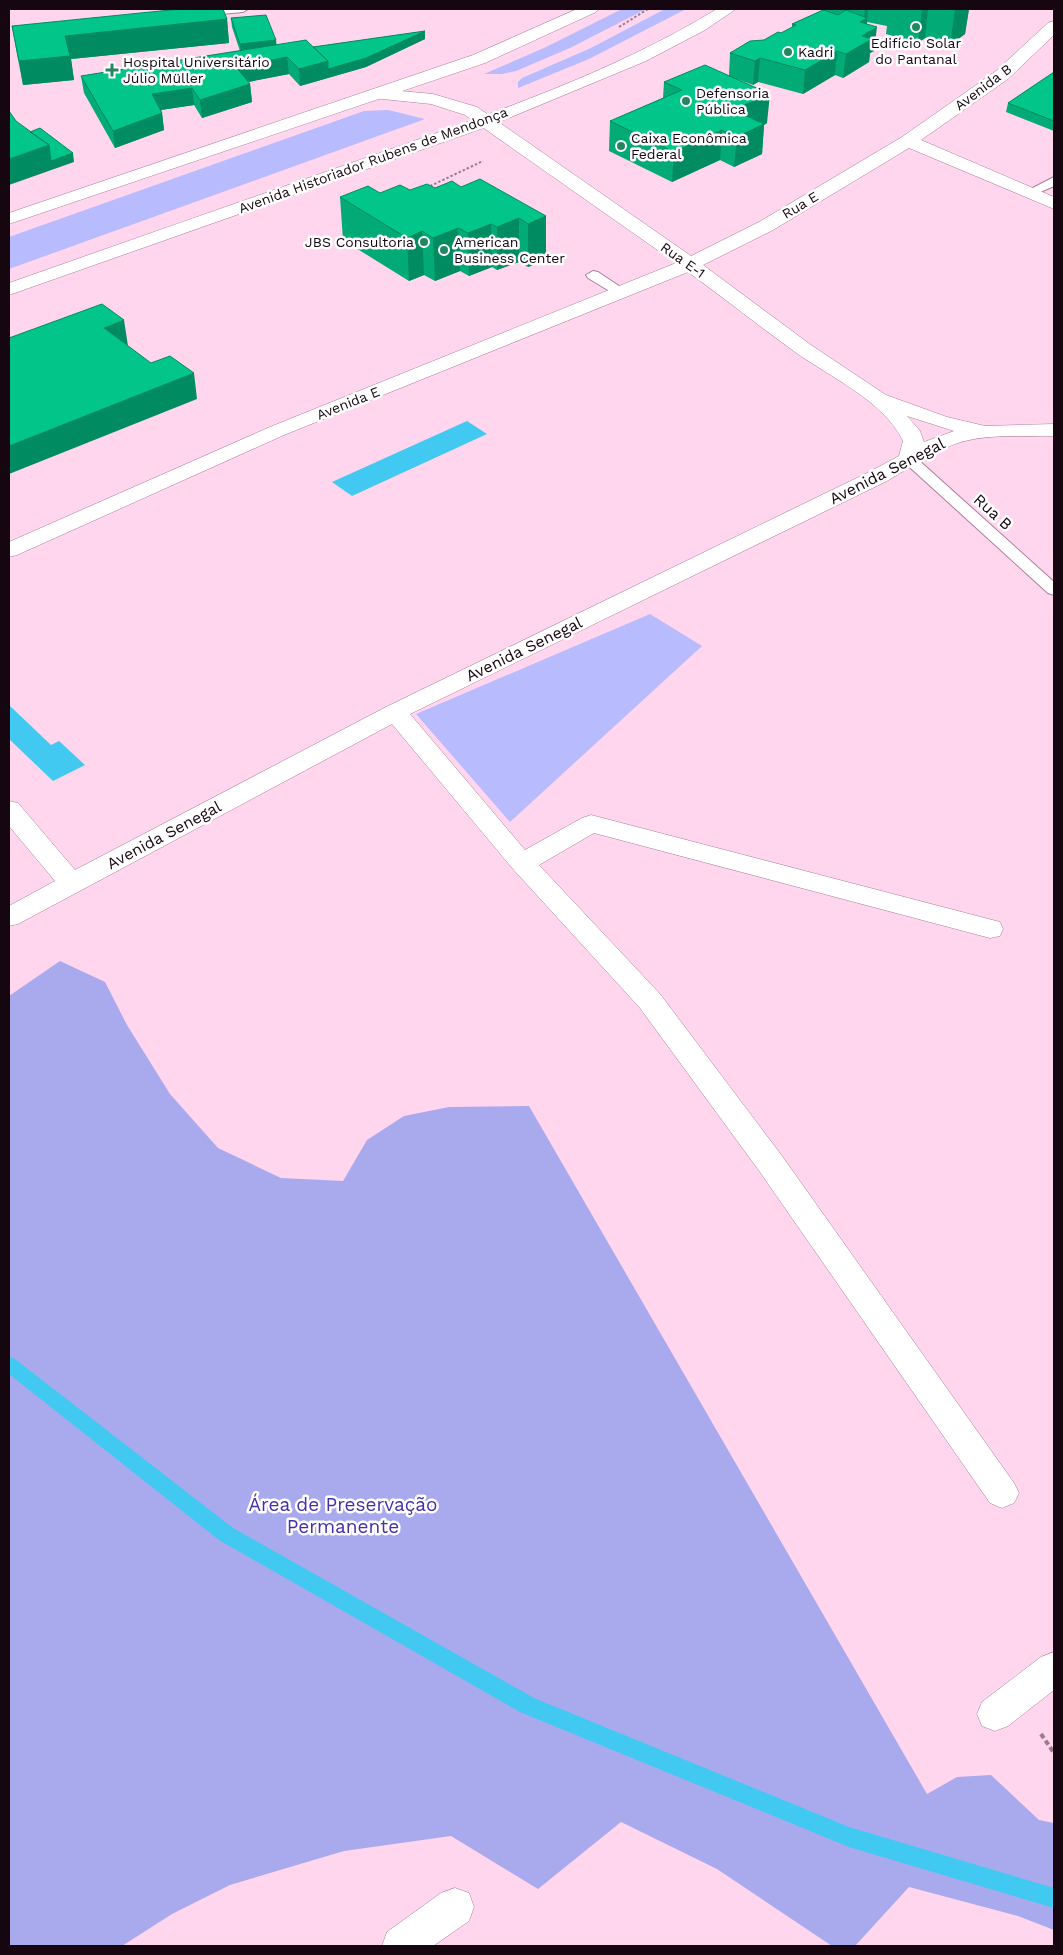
<svg xmlns="http://www.w3.org/2000/svg" width="1063" height="1955" viewBox="0 0 1063 1955" font-family="'Work Sans',sans-serif">
<rect width="100%" height="100%" fill="#ffd6ee"/>
<path fill="#b8bbfd" d="M622 9H646L570 48 516 71 502 74H484L544 48Z
M665 9H686L589 59 518 88V82L522 78 591 48Z
M388 110 425 119 9 269V237L364 111Z
M650 614 702 646 510 822 416 714Z"/>
<path fill="#a8aaed" d="M60 961 105 982 127 1025 170 1094 218 1148 281 1178 343 1181 367 1140 404 1116 449 1107 529 1106 927 1794 957 1777 991 1775 1039 1820 1054 1823V1930L1018 1916 909 1887 855 1946H832L717 1869 621 1822 538 1889 451 1836 344 1851 230 1885 172 1914 122 1946H9V996Z"/>
<path fill="#41c9f1" d="M467 421 487 434 352 496 332 482Z
M9 705 51 745 59 741 85 765 53 781 9 739Z"/>
<g fill="none" stroke-linecap="round" stroke-linejoin="round">
<path fill="#41c9f1" fill-rule="evenodd" d="M9 1357 15 1359 233 1528 534 1698 849 1827 1054 1888V1908L849 1847 520 1712 219 1540 9 1374Z"/>
<defs>
<path id="lane" d="M210 9H248L243 12 199 16 194 13 195 11Z
M1054 177V186L1029 197 1023 193Z
M593 271 598 272 628 292 621 296 616 295 588 278 586 275Z
M909 455 914 456 1054 582V595L1048 593 904 462 902 459Z"/>
<path id="street" d="M1054 21V35L1008 79 921 140 1054 197V209L909 148 773 230 703 265 811 345 886 395 947 417 985 426 1054 424V436C1022 437 986 433 955 444 931 453 909 468 887 481L410 714 525 850 582 818 591 815 1000 922 1003 929 1000 936 990 938 594 833 539 865 660 994 782 1156 1014 1483 1019 1493 1014 1503 1002 1508 990 1503 760 1172 640 1008 513 869 392 724 18 924 9 926V906L55 881 9 826V801L18 803 75 870 386 707 871 471 899 456 903 441C884 401 830 377 795 352 759 326 724 298 688 272L284 435 17 555 9 557V542L270 427 676 263 465 115 431 104 373 98 370 94 373 90 379 89 433 94 477 107 691 256 759 222 902 137 996 71 1048 23ZM907 416 954 431 924 442 920 431Z
M1054 1652V1690L1008 1726 995 1731 982 1726 977 1714 982 1702 1041 1657Z
M455 1888 469 1893 474 1907 469 1921 433 1946H382L387 1932 441 1893Z"/>
<path id="primary" d="M577 9H598L596 12 485 63 9 224V213L473 55Z
M717 9H736L705 30 646 61 492 125 9 295V283C131 240 254 197 377 154 493 113 612 73 717 9Z"/>
</defs>
<use href="#lane" stroke="#ac7d99" stroke-width="2"/>
<use href="#street" stroke="#ac7d99" stroke-width="1"/>
<use href="#primary" stroke="#ac7d99" stroke-width="1"/>
<path stroke="#9b7c8e" stroke-width="2" stroke-dasharray="2.5 2" stroke-linecap="butt" d="M619 27 648 9
M426 188 483 161"/>
<path stroke="#9b7c8e" stroke-width="4" stroke-dasharray="5 3" stroke-linecap="butt" d="M1041 1734 1054 1753"/>
<use href="#lane" fill="#fff" fill-rule="evenodd"/>
<use href="#street" fill="#fff" fill-rule="evenodd"/>
<use href="#primary" fill="#fff" fill-rule="evenodd"/>
</g>
<path fill="#02aa76" d="M822 9H969L965 34 950 45 925 38 918 43 886 34 887 26 867 22V24L874 51 870 53 869 62 843 78 835 75 803 94 758 82 753 85 737 79 767 123 764 125 762 154 734 167 720 160 672 182 609 151 610 121 663 98 664 82 729 76 730 53 781 33 792 28V24L822 11Z
M231 18 277 45 313 47 425 31V39L366 67 300 86 289 74 248 82 250 84 252 102 202 118 194 105 161 110 162 113 164 130 115 148 84 93 81 76 240 51 232 27Z
M227 19 229 43 71 59 74 80 23 85 16 49 12 26Z
M1054 72V131L1006 112 1008 103Z
M461 187 546 216V260L528 267 519 262 497 270 492 267 469 276 460 271 435 281 424 275 409 281 343 240 340 197 435 188Z"/>
<path fill="#018b60" d="M865 9H868L866 34 877 27 874 51 870 53 869 62 843 78 846 54 860 22 864 19Z
M922 9H928L925 38 918 43Z
M955 9H969L965 34 950 45Z
M227 19 229 43 71 59 74 80 23 85 19 61 65 36Z
M425 31V39L366 67 300 86 299 69Z
M276 40 277 48 241 52 240 44Z
M837 51 835 75 803 94 805 70Z
M287 57 289 74 238 84 236 67Z
M760 58 758 82 753 85 755 61Z
M250 84 252 102 202 118 200 100Z
M192 88 194 105 154 111 152 94Z
M770 94 767 123 764 125 762 154 734 167 737 137 733 110Z
M162 113 164 130 115 148 113 131Z
M722 130 720 160 672 182 674 152Z
M49 145 73 153 74 162 9 185V159Z
M546 216V260L528 267V224Z
M519 218V262L497 270V227Z
M491 224 492 267 469 276 468 233Z
M458 228 460 271 435 281 433 238Z
M422 231 424 275 409 281 407 238Z
M124 320 128 346 104 328Z
M194 373 197 399 9 474V446Z"/>
<path fill="#02c689" stroke="#018b60" d="M180 9H223L227 19 65 36 70 56 19 61 12 26Z
M823 10 838 15 846 10 867 18 860 22 877 27 862 36 872 39 846 54 837 51 805 70 760 58 755 61 730 53 750 41 764 40 778 32 781 33 796 25 792 24Z
M266 15 276 40 240 44 231 18Z
M425 31 366 58 328 69V61L313 47Z
M306 40 328 61 299 69 287 57 236 67 250 84 200 100 192 88 152 94 162 113 113 131 81 76Z
M705 65 770 94 733 110 764 124 737 137 722 130 674 152 610 121 682 90 664 82Z
M1054 72V121L1008 103Z
M9 111 16 121 49 145 9 159Z
M40 128 73 153 51 161 49 145 30 132Z
M480 179 546 216 528 224 519 218 497 227 491 224 468 233 458 228 433 238 422 231 407 238 340 197 368 186 380 193 400 185 410 190 427 184 435 188 452 181 461 187Z
M102 304 124 320 104 328 151 363 170 356 194 373 9 446V338Z"/>
<g fill="#248660" stroke="#fff" stroke-width="2">
<circle cx="916" cy="27" r="5"/>
<circle cx="788" cy="52" r="5"/>
<path d="M109.5 62.5h5v5h5v5h-5v5h-5v-5h-5v-5h5z"/>
<circle cx="686" cy="101" r="5"/>
<circle cx="621" cy="146" r="5"/>
<circle cx="424" cy="242" r="5"/>
<circle cx="444" cy="250" r="5"/>
</g>
<g text-anchor="middle" dominant-baseline="central" stroke-width="5" stroke-linejoin="round" paint-order="stroke">
<g font-size="14" fill="#160610" stroke="#fff" text-anchor="start">
<text x="916" y="43" text-anchor="middle">Edifício Solar<tspan x="916" dy="16">do Pantanal</tspan></text>
<text x="798" y="52">Kadri</text>
<text x="123" y="62">Hospital Universitário<tspan x="123" dy="16">Júlio Müller</tspan></text>
<text x="696" y="93">Defensoria<tspan x="696" dy="16">Pública</tspan></text>
<text x="631" y="138">Caixa Econômica<tspan x="631" dy="16">Federal</tspan></text>
<text x="414" y="242" text-anchor="end">JBS Consultoria</text>
<text x="454" y="242">American<tspan x="454" dy="16">Business Center</tspan></text>
</g>
<g font-size="14" fill="#160610" stroke="#fff">
<text transform="translate(983 87) rotate(-37)">Avenida B</text>
<text transform="translate(373 160) rotate(-20)">Avenida Historiador Rubens de Mendonça</text>
<text transform="translate(800 205) rotate(-31)">Rua E</text>
<text transform="translate(683 260) rotate(35)">Rua E-1</text>
<text transform="translate(348 403) rotate(-22)">Avenida E</text>
</g>
<g font-size="16" fill="#160610" stroke="#fff">
<text transform="translate(887 471) rotate(-27)">Avenida Senegal</text>
<text transform="translate(993 512) rotate(42)">Rua B</text>
<text transform="translate(524 649) rotate(-26)">Avenida Senegal</text>
<text transform="translate(164 835) rotate(-28)">Avenida Senegal</text>
</g>
<g font-size="19" fill="#442ead" stroke="#fff">
<text x="343" y="1504">Área de Preservação<tspan x="343" dy="22">Permanente</tspan></text>
</g>
</g>
<rect width="1063" height="1955" fill="none" stroke="#160610" stroke-width="20"/>
</svg>
